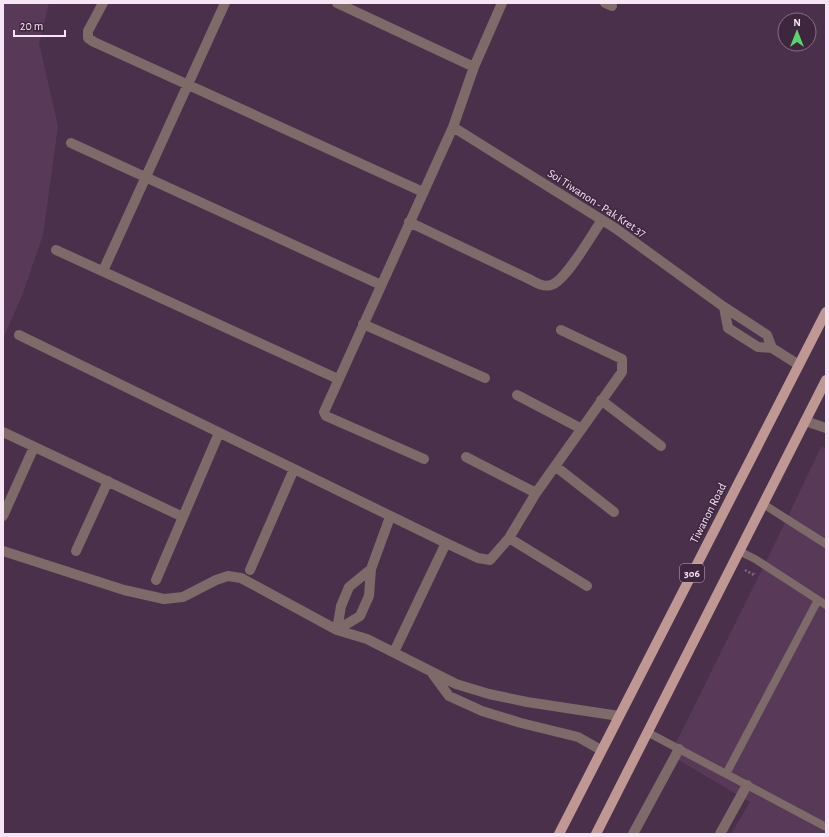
<svg xmlns="http://www.w3.org/2000/svg" width="829" height="837" viewBox="0 0 829 837" font-family="'Alegreya Sans',sans-serif">
<rect width="100%" height="100%" fill="#4a304a"/>
<path fill="#583a58" d="M3 3H49L39 43 58 126 43 235 23 293 3 339Z
M821 447 826 448V834H731L750 802 670 755 779 535Z"/>
<g fill="none" stroke-linecap="round" stroke-linejoin="round">
<path stroke="#806980" stroke-width="2.5" stroke-dasharray="2 2" stroke-linecap="butt" d="M745 570 754 575 755 573"/>
<path stroke="#7e6a68" stroke-width="8" d="M763 504 826 544
M739 551 755 559 826 605
M647 732 826 827
M726 774 818 600"/>
<path stroke="#7e6a68" stroke-width="10" d="M103 3 88 31V38L94 42 423 192
M337 3 474 67
M605 3 612 6
M453 127 615 228 724 307 767 335 772 348
M71 143 381 285
M409 222 531 280C536 283 545 287 551 285 566 281 592 234 602 220
M56 250 338 379
M103 271 225 3
M724 307 728 328 758 347 772 348 799 365
M363 324 485 378
M19 335 446 543 478 558 490 560 509 538 536 493 622 372V359L561 330
M517 395 580 428
M601 400 661 446
M805 421 826 428
M3 432 183 517
M466 457 536 493
M424 459 326 416 324 412 453 127 474 67 502 3
M555 466 614 512
M3 516 34 447
M509 538 587 586
M3 551 124 590 164 599 183 597 216 580 228 576 241 578 337 630 367 639 456 684 489 694 527 702 619 716
M76 551 108 481
M250 570 294 469
M156 580 219 433
M337 630 360 616 369 596 371 569 390 517
M337 630 341 606 349 587 371 569
M394 652 446 543
M432 673 449 696 482 711 521 723 578 737 601 750
M633 834 679 749
M720 834 747 785"/>
<path stroke="#bf9893" stroke-width="10" d="M559 834 826 312
M596 834 826 380"/>
</g>
<g text-anchor="middle" dominant-baseline="central" stroke-width="3" stroke-linejoin="round" paint-order="stroke">
<rect fill="#3f263f" stroke="#bfacbe" stroke-width="1" x="680" y="564" width="24" height="18" rx="3"/>
<g font-size="11" font-weight="bold" fill="#f6e5f5">
<text x="692" y="573">306</text>
</g>
<g font-size="12" fill="#f6e5f5" stroke="#3f263f">
<text transform="translate(597 203) rotate(33)">Soi Tiwanon - Pak Kret 37</text>
<text transform="translate(708 513) rotate(-63)">Tiwanon Road</text>
</g>
</g>
<rect width="829" height="837" fill="none" stroke="#f6e5f5" stroke-width="8"/>
<g transform="translate(797 32)"><circle r="19" fill="#3f263f" stroke="#887288"/>
<path d="M0-3L7 15L0 10L-7 15Z" fill="#59d56f"/>
<text y="-6" font-size="11" font-weight="bold" text-anchor="middle" fill="#f6e5f5">N</text>
</g>
<path d="M14 30v6h51v-6" fill="none" stroke="#f6e5f5" stroke-width="2"/>
<text x="20" y="30" font-size="12" fill="#f6e5f5" stroke="#3f263f" stroke-width="3" paint-order="stroke">20 m</text>
</svg>
